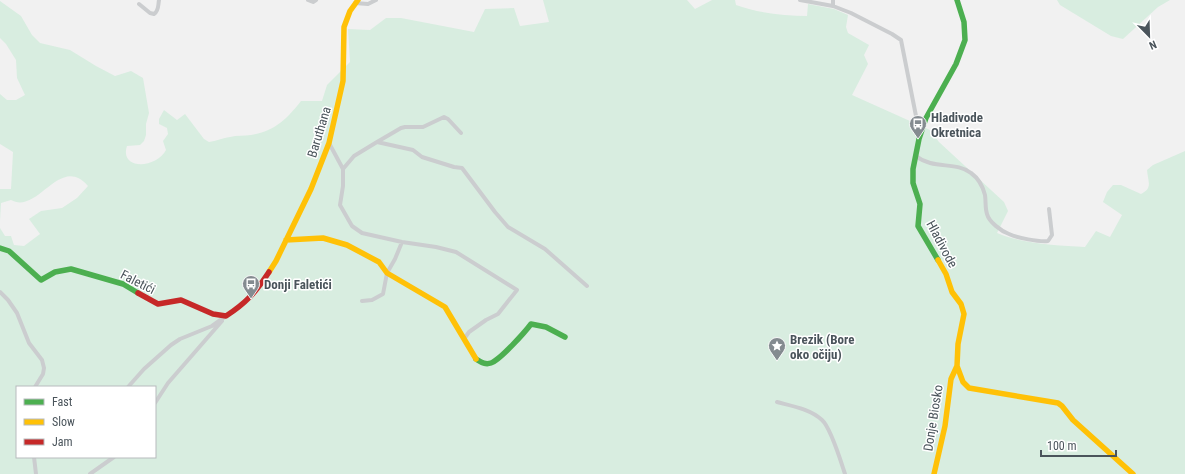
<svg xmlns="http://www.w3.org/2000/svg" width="1185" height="474" viewBox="0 0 1185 474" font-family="'Roboto Condensed',sans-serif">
<rect width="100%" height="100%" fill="#f1f1f1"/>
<path fill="#d8ede0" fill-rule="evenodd" d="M543 0H687L695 9 712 0H735L736 5C759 13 783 16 807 16L808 4 834 9 848 15 846 27 848 33 869 45 864 55 868 64 852 95 930 130 939 142 1004 202 1008 211 997 233C1023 244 1057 245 1085 247L1096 231 1110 237 1122 215 1103 202 1107 192 1113 185H1121L1141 194C1153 188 1148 182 1147 170L1153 165 1185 151V474H0V228L5 236H11L14 245 24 246 40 234 29 219 41 211 62 208 77 198 88 186C60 153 38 215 11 200L1 203 0 221V189H11L13 152 0 144V94L7 100H16L25 95 17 78 16 60 6 44 0 38V1L21 16 32 35 40 43 70 50 96 66 115 76 131 71 143 78 149 113 146 124V135L144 141 140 145 127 146C119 170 156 169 166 150L163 141 168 134 167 128 159 124V119L164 110 177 120 185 114 204 139 209 142C216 141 223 138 230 137 237 135 244 136 251 135 275 131 287 119 301 101H322L327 85 350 62 348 29 370 30 386 18H401L474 32 485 9 514 8 520 26 549 22ZM17 387H155V457H17Z
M1057 0H1170L1158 7 1123 39 1111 36 1060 5Z"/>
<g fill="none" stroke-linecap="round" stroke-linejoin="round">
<path stroke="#cbcdcf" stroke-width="4" d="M308 0 313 2 316 0
M800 0 833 6V0
M355 3 368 4 376 0
M139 4 150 13 154 14C159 11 158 5 159 0
M833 6 851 13 892 34 901 40 916 116 919 138
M377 142 401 128 405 127H423L444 117 448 119 461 133
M329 143 343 169V186L340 205 352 226 362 233 402 242 436 247 456 252 517 290 498 314 486 320 469 332 464 339
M916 156C933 170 956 161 971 173 978 178 983 187 985 195 986 202 985 208 987 214 989 222 1001 231 1009 234 1017 238 1039 242 1048 241L1052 235 1049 209
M343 169 354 156 377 142 413 150 422 157 454 167 462 168 495 212 508 227 545 249 587 286
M0 292 8 300 17 313 29 343 42 360 44 368 43 374 35 387
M362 301 372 300 383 294 387 273 395 259 402 242
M128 387 144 369 171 345 180 339 212 326 226 316
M777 402C792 406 810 409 822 420 831 428 841 462 845 474
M155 403 168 383 222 321
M34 457 36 474
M90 474 114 457"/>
<path stroke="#4caf50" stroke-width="5.5" d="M0 248 9 251 41 280 55 272 71 269 123 284 138 293
M938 260 918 226 920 204 913 183V169L919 139 926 118 956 64 965 40 964 22 957 0
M476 359C481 362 485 365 491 363 500 360 525 332 531 324L546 327 565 337"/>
<path stroke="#ffc107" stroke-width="5.5" d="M286 240 323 238 347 245 379 262 387 273 445 307 476 359
M269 272 276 261 311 189 329 143 343 81 344 27 350 11 358 0
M957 366 963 382 969 388 1058 403 1062 406 1073 420 1133 474
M934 474 945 426 951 379 957 366 958 344 964 314 961 304 952 292 946 274 938 260"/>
<path stroke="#c62828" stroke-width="5.5" d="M138 293 158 304 181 300 213 314 226 316C246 303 256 292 269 272"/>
</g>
<defs>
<symbol id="bus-pin" viewBox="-11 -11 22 30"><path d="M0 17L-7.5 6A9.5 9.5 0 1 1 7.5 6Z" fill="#848b90" stroke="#fff"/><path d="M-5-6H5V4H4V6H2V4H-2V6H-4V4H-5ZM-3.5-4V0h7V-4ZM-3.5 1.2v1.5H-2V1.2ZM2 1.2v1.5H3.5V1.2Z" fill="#fff"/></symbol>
<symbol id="sight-pin" viewBox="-11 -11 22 30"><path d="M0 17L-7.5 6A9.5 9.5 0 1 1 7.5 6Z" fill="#848b90" stroke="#fff"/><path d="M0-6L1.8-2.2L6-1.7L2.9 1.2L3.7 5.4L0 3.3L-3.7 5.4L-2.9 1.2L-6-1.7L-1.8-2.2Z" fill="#fff"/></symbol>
</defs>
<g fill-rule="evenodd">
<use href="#bus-pin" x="908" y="114" width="20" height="27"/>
<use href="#bus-pin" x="241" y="274" width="20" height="27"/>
<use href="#sight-pin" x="767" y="336" width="20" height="27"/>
</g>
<g text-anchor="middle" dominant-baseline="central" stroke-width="3" stroke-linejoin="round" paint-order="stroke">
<g font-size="13" font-weight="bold" fill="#4a545b" stroke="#fff" text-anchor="start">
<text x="931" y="117">Hladivode<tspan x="931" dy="15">Okretnica</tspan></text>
<text x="264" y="284">Donji Faletići</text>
<text x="790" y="339">Brezik (Bore<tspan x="790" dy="15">oko očiju)</tspan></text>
</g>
<g font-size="13" fill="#4a545b" stroke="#fff">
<text transform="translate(319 132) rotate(-73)">Baruthana</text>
<text transform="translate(942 244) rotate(62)">Hladivode</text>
<text transform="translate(138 282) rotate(27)">Faletići</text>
<text transform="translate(933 418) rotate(-81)">Donje Biosko</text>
</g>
</g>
<rect x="16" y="386" width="140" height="72" fill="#ffffff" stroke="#b7bbbd"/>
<rect x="24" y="399" width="20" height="6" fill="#4caf50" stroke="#b7bbbd"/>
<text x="52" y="406" font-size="12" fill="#4a545b">Fast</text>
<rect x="24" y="419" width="20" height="6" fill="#ffc107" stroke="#b7bbbd"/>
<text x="52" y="426" font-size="12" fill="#4a545b">Slow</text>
<rect x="24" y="439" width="20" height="6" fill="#c62828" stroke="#b7bbbd"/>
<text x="52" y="446" font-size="12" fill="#4a545b">Jam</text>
<g transform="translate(1149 36) rotate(157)" stroke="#ffffff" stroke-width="3" paint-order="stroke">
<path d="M0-3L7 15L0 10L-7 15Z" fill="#4a545b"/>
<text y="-6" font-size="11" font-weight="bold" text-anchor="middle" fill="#4a545b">N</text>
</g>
<path d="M1041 450v6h75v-6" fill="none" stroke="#4a545b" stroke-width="2"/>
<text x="1047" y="450" font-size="12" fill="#4a545b" stroke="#ffffff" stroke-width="3" paint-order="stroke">100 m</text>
</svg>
